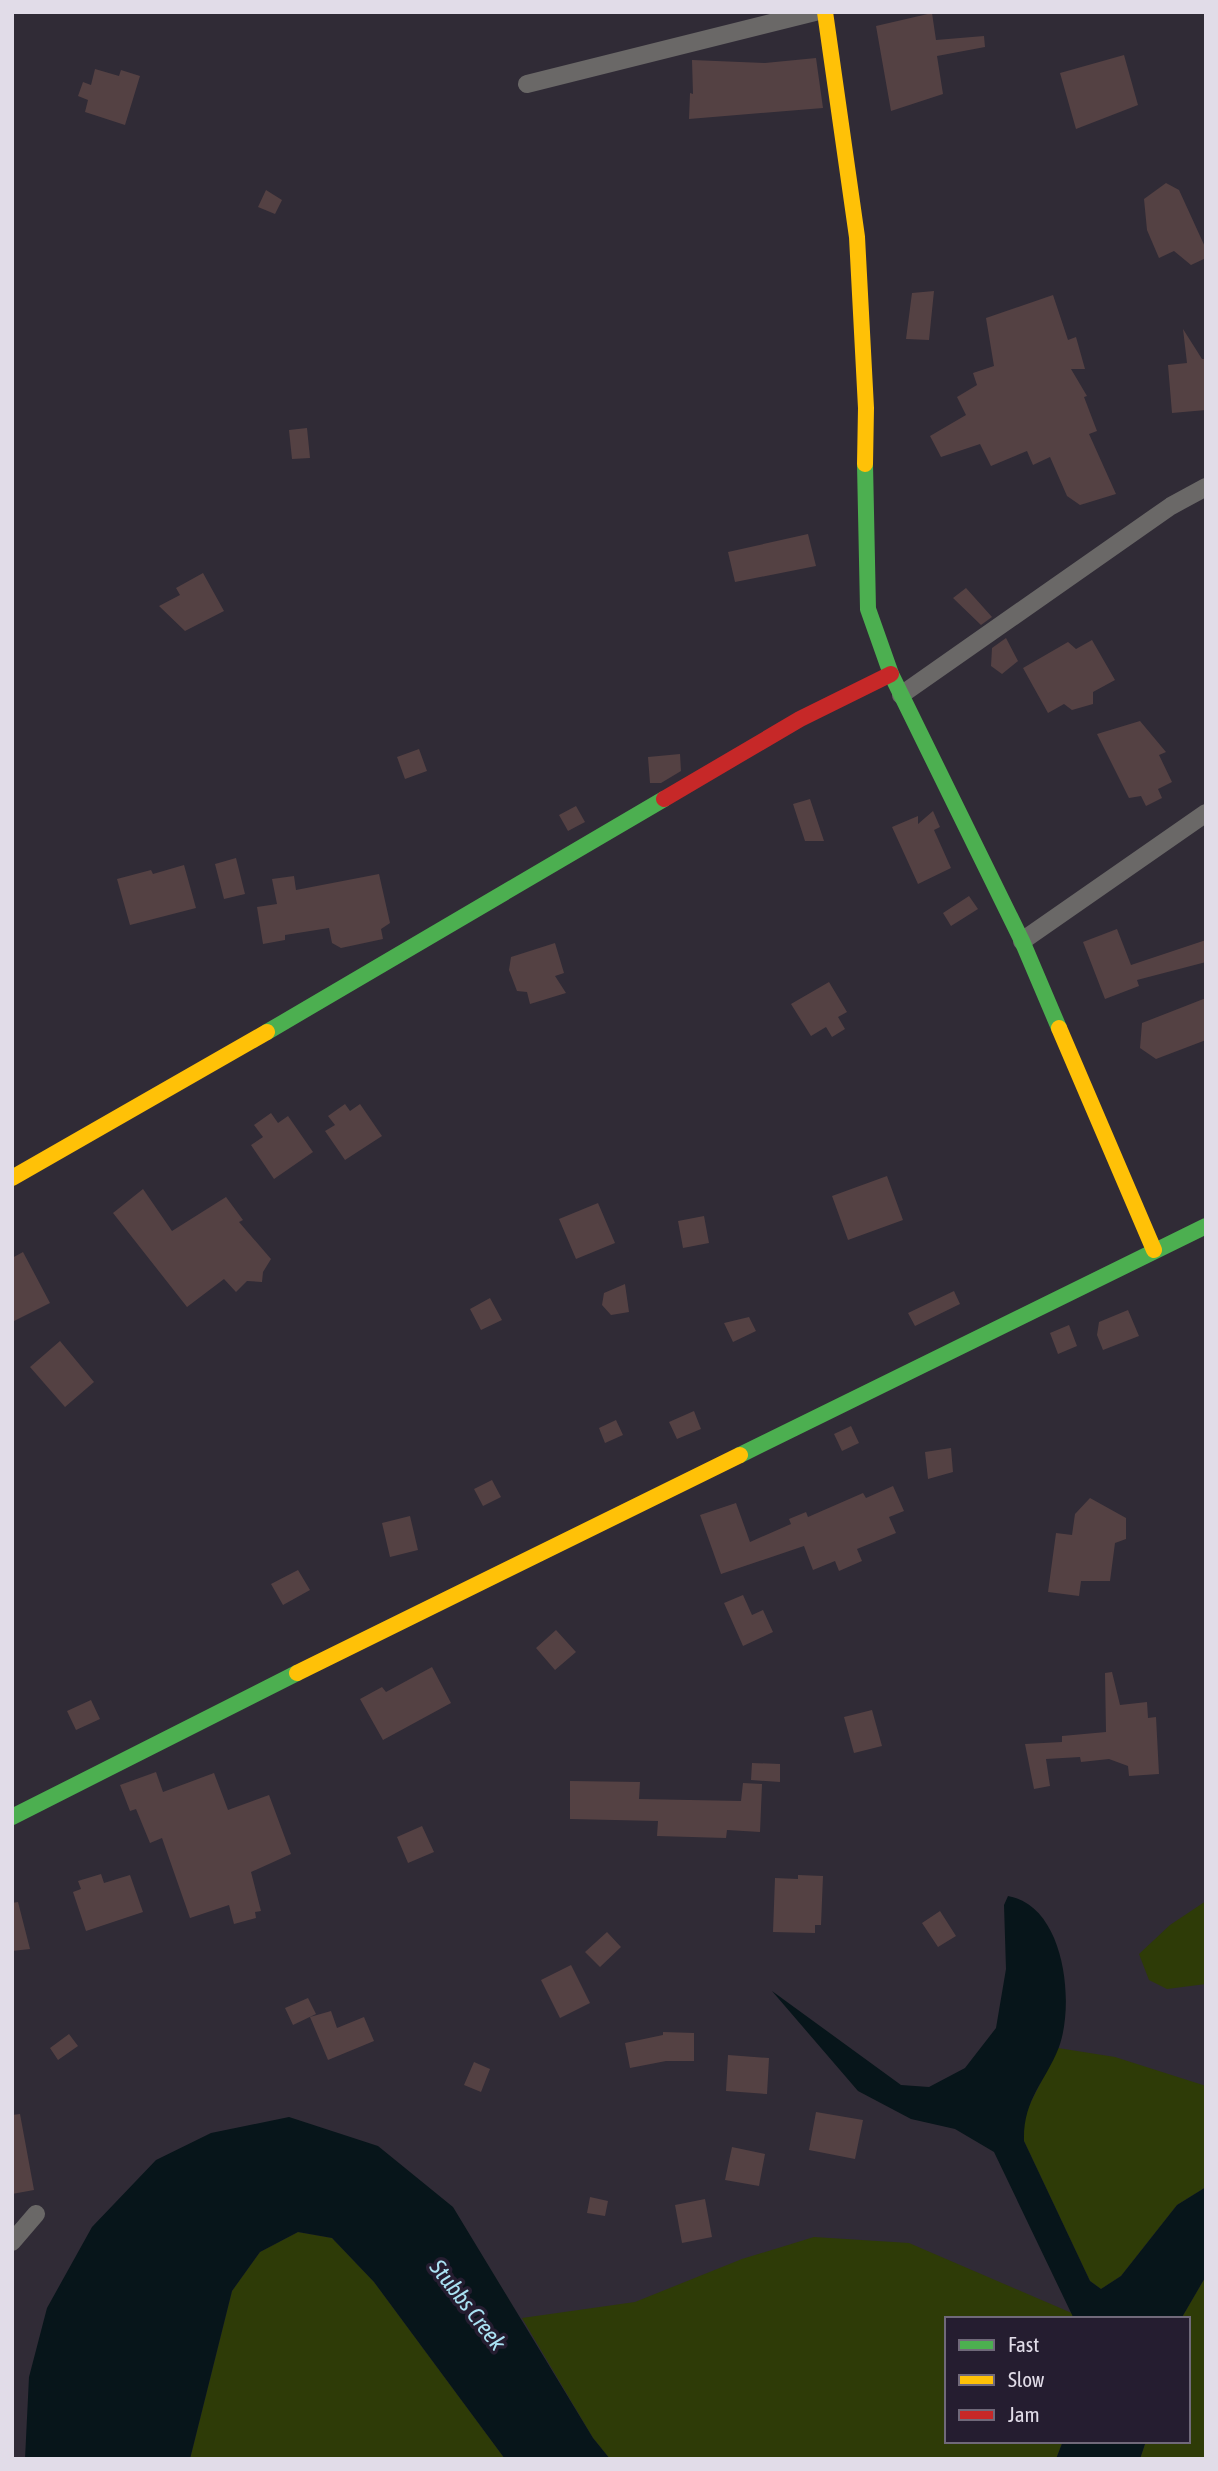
<svg xmlns="http://www.w3.org/2000/svg" width="1218" height="2471" viewBox="0 0 1218 2471" font-family="'Asap Condensed',sans-serif">
<rect width="100%" height="100%" fill="#302b36"/>
<path fill="#2e3b07" d="M1206 1901V1984L1167 1989 1149 1980 1139 1954 1170 1925Z
M1058 2048 1115 2057 1206 2086V2187L1177 2205 1121 2276 1101 2289 1090 2281 1024 2141 1023 2118Z
M298 2232 332 2238 374 2282 505 2459H190L232 2291 260 2252Z
M814 2237 909 2243 1074 2314V2319H947V2441H1063L1056 2459H610L593 2438 522 2318 635 2302 742 2259Z
M1206 2276V2459H1140L1146 2441H1188V2319H1181Z"/>
<path fill="#07151a" d="M1008 1896C1065 1906 1075 2003 1059 2047 1045 2083 1023 2099 1024 2141L1090 2281 1101 2289 1121 2276 1177 2205 1206 2187V2276L1181 2319H1074L994 2152 955 2129 911 2119 858 2091 772 1991 901 2085 929 2087 965 2068 996 2028 1006 1969 1004 1905Z
M289 2117 378 2146 453 2207 593 2438 610 2459H505L374 2282 332 2238 298 2232 260 2252 232 2291 190 2459H25L29 2377 47 2308 92 2227 156 2160 211 2133Z
M1063 2441H1146L1140 2459H1056Z"/>
<path fill="#544143" d="M932 13 936 40 984 36 985 47 937 56 943 94 891 111 876 26Z
M1124 55 1138 105 1076 129 1060 73Z
M816 58 823 108 689 119 690 93 693 94 692 60 765 63Z
M95 69 119 76 121 70 140 76 125 125 85 112 88 100 78 96 83 82 91 85Z
M1166 183 1179 190 1206 249V258L1191 265 1174 251 1159 258 1147 230 1144 199Z
M266 190 282 200 275 214 258 207Z
M934 291 929 340 906 339 912 293Z
M1053 295 1068 340 1076 337 1085 369H1071L1087 396 1084 397 1097 431 1089 434 1116 494 1080 505 1067 496 1050 457 1033 465 1027 451 991 466 980 444 941 457 930 436 966 415 957 397 977 385 973 373 994 366 986 318Z
M1183 329 1202 359H1206V410L1172 413 1168 365 1187 363Z
M307 428 310 458 292 459 289 430Z
M808 534 816 566 735 582 728 552Z
M203 573 224 611 185 631 159 606 180 595 176 588Z
M966 588 992 617 981 625 953 598Z
M1006 638 1018 661 1002 674 991 666 992 648Z
M1092 640 1115 680 1093 692V704L1072 710 1064 704 1048 713 1023 668 1068 642 1076 649Z
M1140 721 1166 752 1159 755 1172 782 1158 789 1162 798 1146 806 1141 796 1129 798 1097 734Z
M419 749 427 771 405 779 397 757Z
M680 754 681 771 661 783H650L648 757Z
M810 799 824 841H805L793 804Z
M576 806 585 822 568 831 559 815Z
M933 811 940 827 934 830 951 868 918 884 892 827 918 816V824Z
M236 858 245 894 224 899 215 864Z
M184 865 196 908 130 925 117 879 151 870 153 874Z
M379 874 390 923 381 929 383 939 341 948 332 943 329 928 285 935V940L263 944 257 907 277 904 272 879 294 876 296 890Z
M969 896 978 909 951 926 943 913Z
M1117 929 1131 965 1206 940V962L1137 980 1139 986 1105 999 1083 942Z
M555 943 564 973 555 976 566 993 530 1004 527 992 517 991 509 970 511 957Z
M829 982 847 1012 838 1017 845 1029 832 1037 826 1027 811 1036 791 1004Z
M1206 998V1040L1156 1059 1140 1048 1142 1023Z
M345 1104 350 1111 360 1104 382 1136 345 1160 325 1131 335 1125 328 1116Z
M271 1113 278 1123 288 1116 313 1152 274 1179 251 1145 263 1137 254 1125Z
M887 1176 903 1220 848 1240 832 1196Z
M143 1189 172 1231 226 1197 243 1220 239 1222 271 1259 263 1272 262 1282 247 1281 236 1292 224 1279 187 1307 113 1213Z
M598 1203 615 1243 576 1259 559 1219Z
M704 1216 709 1243 683 1248 678 1221Z
M23 1252 50 1303 12 1322V1258Z
M625 1284 629 1312 611 1315 602 1305 604 1293Z
M954 1291 960 1304 915 1326 908 1313Z
M490 1298 502 1320 481 1330 470 1309Z
M1128 1310 1139 1336 1103 1350 1097 1335 1099 1322Z
M749 1317 756 1331 733 1342 724 1323Z
M1069 1325 1077 1346 1058 1354 1050 1333Z
M60 1341 94 1382 65 1407 30 1367Z
M694 1411 701 1429 677 1439 669 1422Z
M616 1420 623 1435 605 1443 599 1428Z
M851 1426 859 1443 842 1451 834 1434Z
M951 1448 953 1472 928 1479 925 1452Z
M492 1480 501 1497 483 1506 474 1489Z
M893 1486 904 1511 889 1517 896 1533 857 1549 862 1561 839 1571 835 1561 813 1570 804 1546 721 1574 700 1515 736 1503 750 1542 791 1524 789 1519 806 1512 808 1517 863 1493 866 1498Z
M1090 1498 1126 1518V1539L1115 1543 1110 1581H1081L1079 1596 1048 1592 1056 1533 1072 1535 1075 1514Z
M410 1516 418 1550 390 1557 382 1523Z
M298 1570 310 1590 283 1605 271 1584Z
M743 1595 752 1615 763 1610 773 1632 743 1646 724 1603Z
M556 1630 576 1652 555 1670 536 1648Z
M432 1667 451 1703 383 1740 360 1699 382 1687 386 1692Z
M1112 1672 1120 1705 1147 1702 1148 1718 1156 1717 1159 1774 1129 1776 1128 1766 1109 1759 1081 1762 1080 1757 1046 1759 1050 1786 1034 1789 1025 1744 1062 1742V1736L1106 1732 1105 1673Z
M91 1700 100 1719 76 1730 67 1711Z
M872 1710 882 1746 854 1753 844 1717Z
M752 1763 780 1764V1782L751 1780Z
M156 1772 163 1792 214 1773 228 1810 269 1795 291 1854 251 1872 261 1911 255 1912 256 1918 234 1924 229 1905 190 1918 162 1838 150 1843 136 1809 130 1811 120 1785Z
M570 1781 640 1782 639 1799 741 1801 743 1783 762 1784 760 1832 727 1830 726 1838 657 1836 658 1821 570 1819Z
M422 1826 434 1852 408 1863 397 1837Z
M101 1874 104 1883 130 1875 143 1912 86 1931 73 1892 81 1889 78 1881Z
M798 1875 823 1876 821 1925H815V1933L773 1932 775 1878 798 1879Z
M18 1902 30 1949 12 1951V1903Z
M940 1911 956 1936 938 1947 922 1923Z
M607 1932 621 1947 600 1967 585 1952Z
M571 1965 590 2003 560 2018 541 1980Z
M308 1998 316 2014 293 2025 285 2008Z
M331 2011 337 2028 364 2017 374 2041 328 2060 310 2017Z
M663 2032 694 2033V2061H666L630 2068 625 2043 663 2035Z
M69 2034 78 2046 58 2060 50 2048Z
M728 2055 769 2058 767 2094 726 2091Z
M474 2062 490 2069 481 2092 464 2085Z
M816 2112 863 2120 855 2159 809 2150Z
M20 2114 34 2190 12 2194V2115Z
M732 2147 765 2154 759 2186 725 2180Z
M590 2197 608 2201 605 2216 587 2213Z
M705 2199 712 2237 682 2243 675 2205Z"/>
<g fill="none" stroke-linecap="round" stroke-linejoin="round">
<path stroke="#6a6867" stroke-width="18" d="M527 84 815 12
M901 695 1171 506 1206 487
M1022 941 1206 813
M12 2242 36 2214"/>
<path stroke="#4caf50" stroke-width="16" d="M865 464 868 609 891 674 1022 941 1059 1028
M267 1032 664 799
M740 1455 1206 1226
M12 1817 297 1673"/>
<path stroke="#ffc107" stroke-width="16" d="M825 12 857 237 866 408 865 464
M1059 1028 1154 1250
M12 1178 267 1032
M297 1673 740 1455"/>
<path stroke="#c62828" stroke-width="16" d="M664 799 800 719 891 674"/>
</g>
<g text-anchor="middle" dominant-baseline="central" stroke-width="7" stroke-linejoin="round" paint-order="stroke">
<g font-size="23" font-style="italic" fill="#aae2f3" stroke="#251d30">
<text transform="translate(468 2305) rotate(52)">Stubbs Creek</text>
</g>
</g>
<rect width="1218" height="2471" fill="none" stroke="#e1dce8" stroke-width="28"/>
<rect x="945" y="2317" width="245" height="126" fill="#251d30" stroke="#70697a" stroke-width="2"/>
<rect x="959" y="2340" width="35" height="10" fill="#4caf50" stroke="#70697a" stroke-width="2"/>
<text x="1008" y="2352" font-size="21" fill="#e1dce8">Fast</text>
<rect x="959" y="2375" width="35" height="10" fill="#ffc107" stroke="#70697a" stroke-width="2"/>
<text x="1008" y="2387" font-size="21" fill="#e1dce8">Slow</text>
<rect x="959" y="2410" width="35" height="10" fill="#c62828" stroke="#70697a" stroke-width="2"/>
<text x="1008" y="2422" font-size="21" fill="#e1dce8">Jam</text>
</svg>
